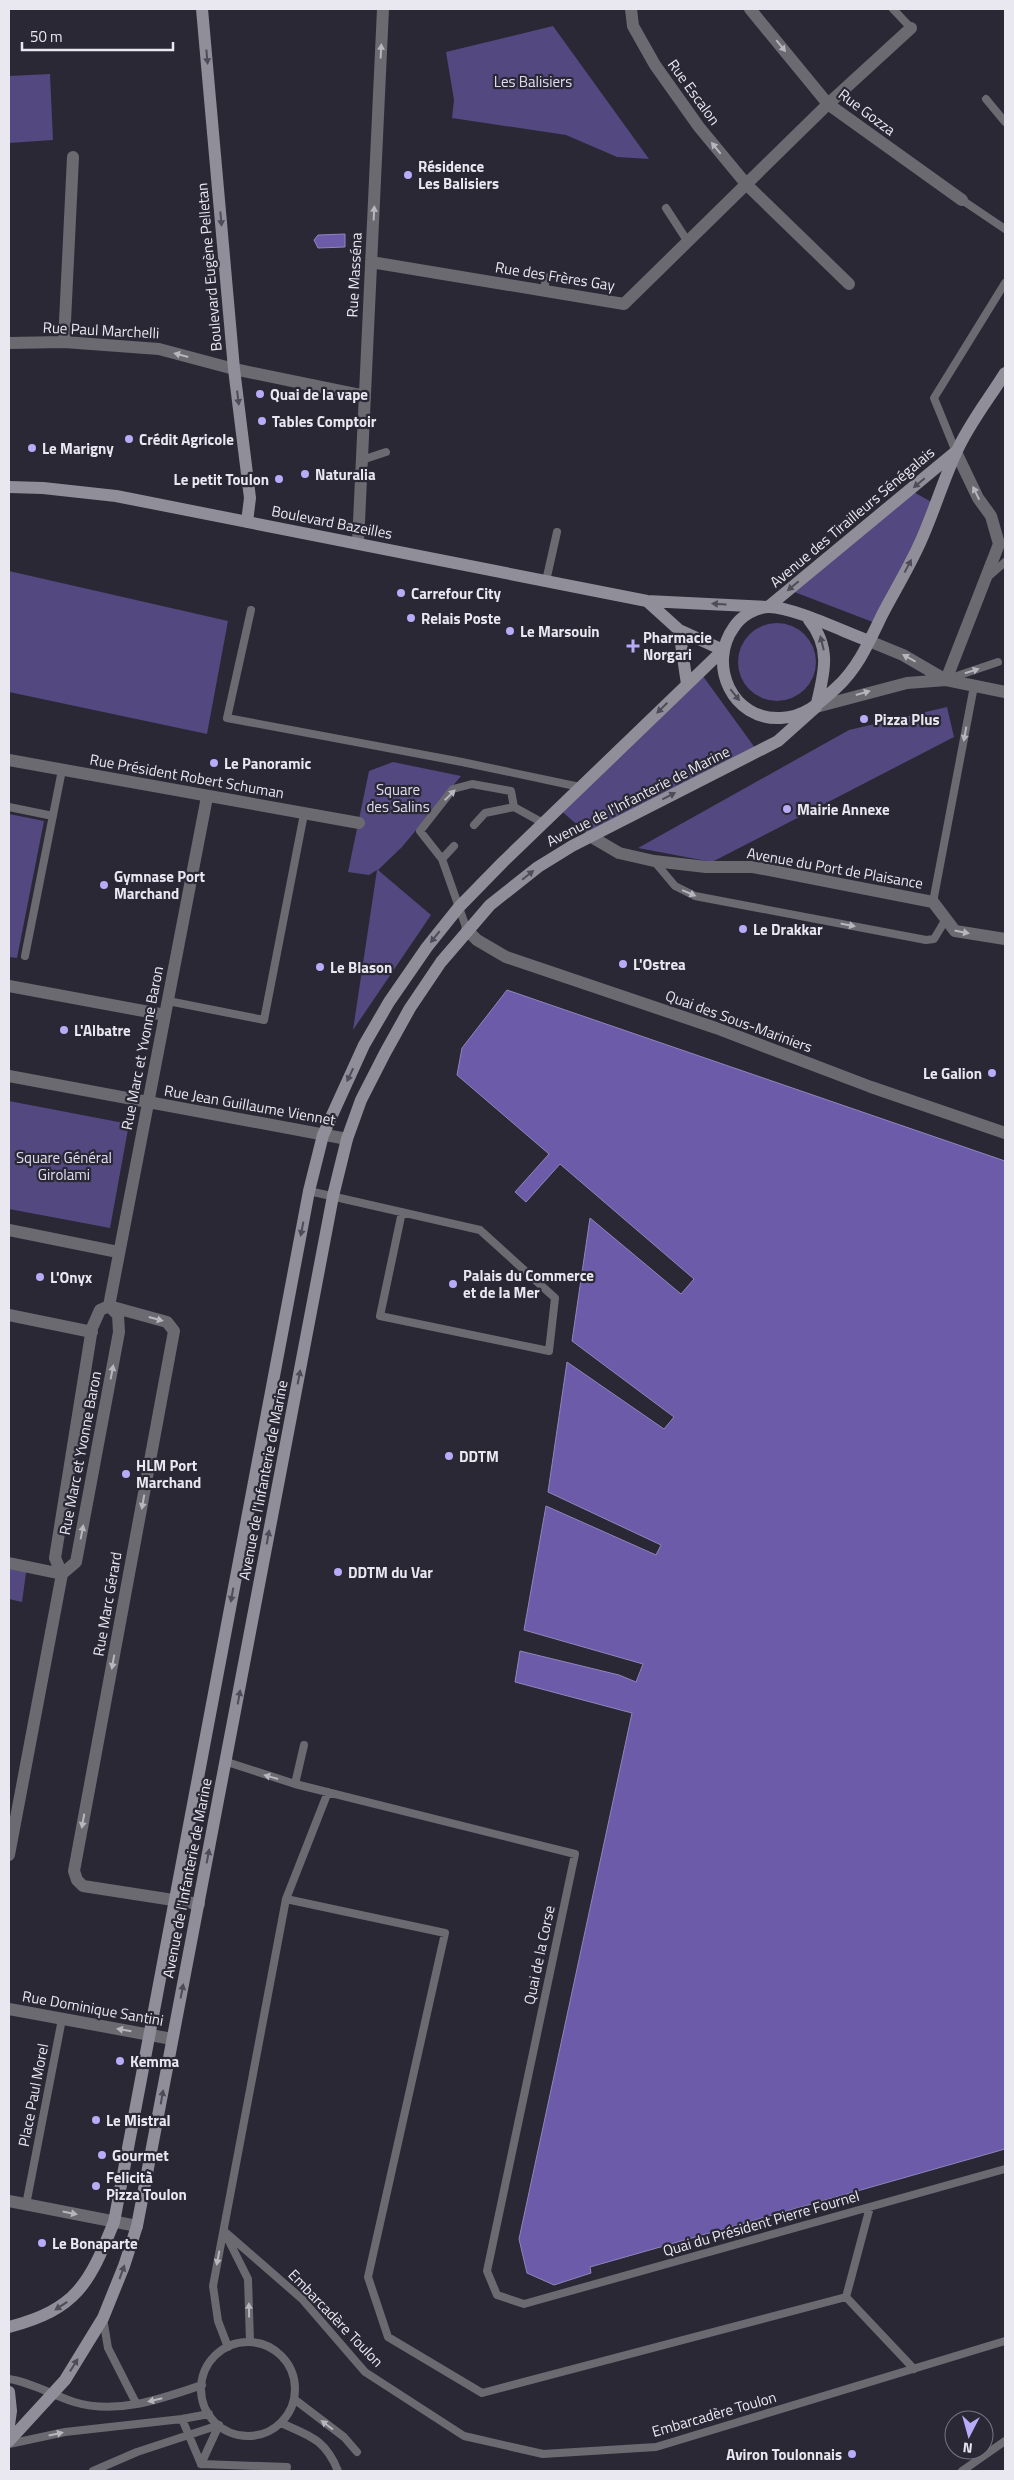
<svg xmlns="http://www.w3.org/2000/svg" width="1014" height="2480" viewBox="0 0 1014 2480" font-family="'Titillium Web',sans-serif">
<rect width="100%" height="100%" fill="#2a2835"/>
<path fill="#53487f" d="M553 26 649 159 617 157 566 135 452 118 454 100 446 52Z
M50 74 53 140 9 143V76Z
M910 490 935 504 878 624 789 590Z
M9 571 228 621 207 734 9 692Z
M738 662a39 39 0 1 1 78 0a39 39 0 1 1-78 0Z
M700 672 758 752 590 836 558 808Z
M947 707 954 737 712 862 638 848 849 730Z
M393 762 461 776 402 847 378 870 431 915 353 1030 377 870 369 875 348 872 369 771Z
M9 814 44 821 17 958 9 957Z
M9 1101 129 1124 110 1228 9 1209Z
M9 1563 27 1566 22 1602 9 1599Z"/>
<path fill="#6b5ba8" stroke="#9185be" d="M345 234V247L318 248 314 240 318 235Z
M507 990 1005 1161V2149L590 2267 591 2273 554 2285 527 2273 519 2239 632 1713 515 1682 520 1651 619 1675 636 1682 643 1664 524 1630 546 1506 656 1555 661 1545 548 1492 567 1362 664 1429 674 1417 572 1341 590 1218 681 1294 694 1279 560 1164 526 1202 515 1192 549 1154 457 1075 462 1048Z"/>
<g fill="none" stroke-linecap="round" stroke-linejoin="round">
<path stroke="#6b6a71" stroke-width="8" d="M893 9 911 28
M986 99 1005 122
M962 200 1005 229
M666 208 688 242
M544 291 546 277
M956 452 934 398 1005 283
M362 460 386 452
M989 576 1005 562
M546 581 557 532
M251 610 227 718 462 762 580 787
M948 679 998 662
M9 807 53 816
M474 825 485 813 514 807 543 823
M454 846 442 859 467 930
M442 859 420 831 453 789 472 784 511 791 514 807
M654 861 675 886 695 896 926 940 934 939 946 919
M933 902 974 686
M25 956 62 770
M168 1001 264 1020 304 814
M309 1191 480 1230 555 1298 549 1351 380 1316 402 1212
M227 1762 295 1784 575 1854 487 2271 497 2295 524 2304 1005 2169
M295 1784 304 1745
M286 1899 328 1792
M26 2205 62 2019
M224 2231 302 2299 365 2372 464 2436 543 2454 656 2447 1005 2341
M226 2235 248 2279 250 2342
M846 2297 870 2207
M103 2318 108 2348 136 2403
M201 2389a47 47 0 1 1 94 0a47 47 0 1 1-94 0Z
M228 2347 218 2321 213 2286 286 1899 445 1933 368 2277 388 2337 482 2393 846 2297 914 2369
M9 2379C31 2382 52 2395 74 2402 117 2415 161 2399 202 2385
M294 2399 344 2437 357 2452
M182 2419 201 2464 219 2425
M281 2423C310 2436 325 2439 338 2471
M9 2444 65 2432 182 2419 209 2414
M201 2464 287 2467
M93 2471 137 2452 219 2425
M962 2471 1005 2441"/>
<path stroke="#6b6a71" stroke-width="12" d="M631 9 633 26 655 65 699 127 747 185 849 284
M750 9 828 104 962 200
M371 262 624 304 828 104 911 28
M64 342 73 157
M9 343 64 342 159 349 234 369 365 396
M358 543 383 9
M869 641 903 655 946 680 1005 692
M946 680 999 544 991 516 978 498 956 452
M816 707 907 683 946 680
M9 760 359 823
M590 836 619 853 654 861 706 867H753L933 902 955 931 1005 939
M467 930 477 940 506 957 716 1028 871 1087 1005 1133
M9 986 165 1015
M9 1076 347 1139
M9 1230 118 1252
M109 1306 167 1322 174 1331 74 1871 77 1880 83 1886 199 1904
M109 1306 207 797
M9 1315 92 1332
M9 1563 62 1574
M62 1574 76 1562 119 1332 118 1315 109 1306
M9 1855 62 1574 55 1558 92 1328 100 1310 109 1306
M9 2009 172 2039
M9 2201 137 2226"/>
<path stroke="#908e99" stroke-width="12" d="M202 9 234 369 250 498 247 522
M9 487 43 488 116 496 647 601 768 607
M647 601 679 630 723 650
M768 607 954 453
M809 620C832 648 824 674 816 707
M679 630 687 684
M869 641C844 632 793 607 769 607 756 607 741 616 734 627 707 664 732 721 781 718 804 717 820 703 836 688 858 668 869 642 882 615 894 592 908 569 919 545 933 515 942 483 956 453 968 425 989 399 1005 373
M9 2327C77 2309 89 2284 114 2222L309 1191 323 1135 364 1045 389 1002 427 947 459 907 503 862 723 650
M9 2392 11 2411 9 2425
M9 2441 65 2380 103 2318 124 2266 137 2226 333 1196 347 1139 361 1100 385 1053 410 1008 441 962 490 905 538 867 572 846 778 741 816 707"/>
</g>
<defs><path id="oneway-solid" d="M-6-.8H1V-3.2L6.5 0L1 3.2V.8H-6Z" transform="scale(1.25)"/></defs>
<g fill="#b7b6be">
<use href="#oneway-solid" transform="translate(781 46) rotate(51)"/>
<use href="#oneway-solid" transform="translate(381 51) rotate(-87)"/>
<use href="#oneway-solid" transform="translate(716 148) rotate(-129)"/>
<use href="#oneway-solid" transform="translate(374 213) rotate(-87)"/>
<use href="#oneway-solid" transform="translate(181 355) rotate(-165)"/>
<use href="#oneway-solid" transform="translate(976 493) rotate(-116)"/>
<use href="#oneway-solid" transform="translate(909 658) rotate(-151)"/>
<use href="#oneway-solid" transform="translate(972 671) rotate(-18)"/>
<use href="#oneway-solid" transform="translate(863 693) rotate(-16)"/>
<use href="#oneway-solid" transform="translate(965 734) rotate(100)"/>
<use href="#oneway-solid" transform="translate(450 795) rotate(-45)"/>
<use href="#oneway-solid" transform="translate(689 893) rotate(23)"/>
<use href="#oneway-solid" transform="translate(848 925) rotate(11)"/>
<use href="#oneway-solid" transform="translate(962 932) rotate(11)"/>
<use href="#oneway-solid" transform="translate(156 1319) rotate(15)"/>
<use href="#oneway-solid" transform="translate(112 1372) rotate(-79)"/>
<use href="#oneway-solid" transform="translate(143 1502) rotate(100)"/>
<use href="#oneway-solid" transform="translate(82 1532) rotate(-79)"/>
<use href="#oneway-solid" transform="translate(113 1662) rotate(100)"/>
<use href="#oneway-solid" transform="translate(271 1777) rotate(-164)"/>
<use href="#oneway-solid" transform="translate(83 1821) rotate(100)"/>
<use href="#oneway-solid" transform="translate(124 2030) rotate(-170)"/>
<use href="#oneway-solid" transform="translate(70 2213) rotate(11)"/>
<use href="#oneway-solid" transform="translate(218 2258) rotate(101)"/>
<use href="#oneway-solid" transform="translate(249 2310) rotate(-91)"/>
<use href="#oneway-solid" transform="translate(155 2400) rotate(167)"/>
<use href="#oneway-solid" transform="translate(327 2425) rotate(-143)"/>
<use href="#oneway-solid" transform="translate(56 2434) rotate(-12)"/>
</g>
<g fill="#4e4c58">
<use href="#oneway-solid" transform="translate(207 57) rotate(85)"/>
<use href="#oneway-solid" transform="translate(221 219) rotate(85)"/>
<use href="#oneway-solid" transform="translate(238 398) rotate(83)"/>
<use href="#oneway-solid" transform="translate(919 483) rotate(140)"/>
<use href="#oneway-solid" transform="translate(908 566) rotate(-62)"/>
<use href="#oneway-solid" transform="translate(793 586) rotate(140)"/>
<use href="#oneway-solid" transform="translate(719 604) rotate(-177)"/>
<use href="#oneway-solid" transform="translate(822 643) rotate(-104)"/>
<use href="#oneway-solid" transform="translate(735 695) rotate(51)"/>
<use href="#oneway-solid" transform="translate(662 708) rotate(136)"/>
<use href="#oneway-solid" transform="translate(669 796) rotate(-27)"/>
<use href="#oneway-solid" transform="translate(528 875) rotate(-39)"/>
<use href="#oneway-solid" transform="translate(435 937) rotate(129)"/>
<use href="#oneway-solid" transform="translate(350 1075) rotate(115)"/>
<use href="#oneway-solid" transform="translate(302 1229) rotate(101)"/>
<use href="#oneway-solid" transform="translate(299 1377) rotate(-79)"/>
<use href="#oneway-solid" transform="translate(268 1537) rotate(-80)"/>
<use href="#oneway-solid" transform="translate(232 1595) rotate(100)"/>
<use href="#oneway-solid" transform="translate(239 1697) rotate(-80)"/>
<use href="#oneway-solid" transform="translate(208 1856) rotate(-79)"/>
<use href="#oneway-solid" transform="translate(182 1991) rotate(-79)"/>
<use href="#oneway-solid" transform="translate(162 2097) rotate(-80)"/>
<use href="#oneway-solid" transform="translate(122 2272) rotate(-70)"/>
<use href="#oneway-solid" transform="translate(61 2306) rotate(147)"/>
<use href="#oneway-solid" transform="translate(74 2365) rotate(-58)"/>
</g>
<g fill="#b8abf7" stroke="#2a2835" stroke-width="2">
<circle cx="408" cy="175" r="5"/>
<circle cx="260" cy="394" r="5"/>
<circle cx="262" cy="421" r="5"/>
<circle cx="129" cy="439" r="5"/>
<circle cx="32" cy="448" r="5"/>
<circle cx="305" cy="474" r="5"/>
<circle cx="279" cy="479" r="5"/>
<circle cx="401" cy="593" r="5"/>
<circle cx="411" cy="618" r="5"/>
<circle cx="510" cy="631" r="5"/>
<path d="M630.5 638.5h5v5h5v5h-5v5h-5v-5h-5v-5h5z"/>
<circle cx="864" cy="719" r="5"/>
<circle cx="214" cy="763" r="5"/>
<circle cx="787" cy="809" r="5"/>
<circle cx="104" cy="885" r="5"/>
<circle cx="743" cy="929" r="5"/>
<circle cx="623" cy="964" r="5"/>
<circle cx="320" cy="967" r="5"/>
<circle cx="64" cy="1030" r="5"/>
<circle cx="992" cy="1073" r="5"/>
<circle cx="40" cy="1277" r="5"/>
<circle cx="453" cy="1284" r="5"/>
<circle cx="449" cy="1456" r="5"/>
<circle cx="126" cy="1474" r="5"/>
<circle cx="338" cy="1572" r="5"/>
<circle cx="120" cy="2061" r="5"/>
<circle cx="96" cy="2120" r="5"/>
<circle cx="102" cy="2155" r="5"/>
<circle cx="96" cy="2186" r="5"/>
<circle cx="42" cy="2243" r="5"/>
<circle cx="852" cy="2454" r="5"/>
</g>
<g text-anchor="middle" dominant-baseline="central" stroke-width="4.5" stroke-linejoin="round" paint-order="stroke">
<g font-size="15" fill="#e0ddf3" stroke="#2a2835">
<text x="533" y="81">Les Balisiers</text>
<text x="398" y="789">Square<tspan x="398" dy="17">des Salins</tspan></text>
<text x="64" y="1157">Square Général<tspan x="64" dy="17">Girolami</tspan></text>
</g>
<g font-size="15" fill="#e9e8f1" stroke="#2a2835">
<text transform="translate(694 92) rotate(54)">Rue Escalon</text>
<text transform="translate(867 112) rotate(37)">Rue Gozza</text>
<text transform="translate(209 267) rotate(-95)">Boulevard Eugène Pelletan</text>
<text transform="translate(354 275) rotate(-87)">Rue Masséna</text>
<text transform="translate(555 276) rotate(9)">Rue des Frères Gay</text>
<text transform="translate(101 330) rotate(3)">Rue Paul Marchelli</text>
<text transform="translate(852 517) rotate(-40)">Avenue des Tirailleurs Sénégalais</text>
<text transform="translate(332 522) rotate(11)">Boulevard Bazeilles</text>
<text transform="translate(187 776) rotate(10)">Rue Président Robert Schuman</text>
<text transform="translate(638 796) rotate(-27)">Avenue de l'Infanterie de Marine</text>
<text transform="translate(835 868) rotate(10)">Avenue du Port de Plaisance</text>
<text transform="translate(739 1021) rotate(20)">Quai des Sous-Mariniers</text>
<text transform="translate(142 1048) rotate(-79)">Rue Marc et Yvonne Baron</text>
<text transform="translate(250 1105) rotate(10)">Rue Jean Guillaume Viennet</text>
<text transform="translate(80 1453) rotate(-79)">Rue Marc et Yvonne Baron</text>
<text transform="translate(263 1480) rotate(-79)">Avenue de l'Infanterie de Marine</text>
<text transform="translate(107 1604) rotate(-80)">Rue Marc Gérard</text>
<text transform="translate(187 1878) rotate(-79)">Avenue de l'Infanterie de Marine</text>
<text transform="translate(539 1955) rotate(-78)">Quai de la Corse</text>
<text transform="translate(93 2008) rotate(10)">Rue Dominique Santini</text>
<text transform="translate(33 2095) rotate(-79)">Place Paul Morel</text>
<text transform="translate(761 2223) rotate(-16)">Quai du Président Pierre Fournel</text>
<text transform="translate(336 2318) rotate(46)">Embarcadère Toulon</text>
<text transform="translate(714 2414) rotate(-16)">Embarcadère Toulon</text>
</g>
<g font-size="15" font-weight="bold" fill="#e9e8f1" stroke="#2a2835" text-anchor="start">
<text x="418" y="166">Résidence<tspan x="418" dy="17">Les Balisiers</tspan></text>
<text x="270" y="394">Quai de la vape</text>
<text x="272" y="421">Tables Comptoir</text>
<text x="139" y="439">Crédit Agricole</text>
<text x="42" y="448">Le Marigny</text>
<text x="315" y="474">Naturalia</text>
<text x="269" y="479" text-anchor="end">Le petit Toulon</text>
<text x="411" y="593">Carrefour City</text>
<text x="421" y="618">Relais Poste</text>
<text x="520" y="631">Le Marsouin</text>
<text x="643" y="637">Pharmacie<tspan x="643" dy="17">Norgari</tspan></text>
<text x="874" y="719">Pizza Plus</text>
<text x="224" y="763">Le Panoramic</text>
<text x="797" y="809">Mairie Annexe</text>
<text x="114" y="876">Gymnase Port<tspan x="114" dy="17">Marchand</tspan></text>
<text x="753" y="929">Le Drakkar</text>
<text x="633" y="964">L'Ostrea</text>
<text x="330" y="967">Le Blason</text>
<text x="74" y="1030">L'Albatre</text>
<text x="982" y="1073" text-anchor="end">Le Galion</text>
<text x="463" y="1275">Palais du Commerce<tspan x="463" dy="17">et de la Mer</tspan></text>
<text x="50" y="1277">L'Onyx</text>
<text x="459" y="1456">DDTM</text>
<text x="136" y="1465">HLM Port<tspan x="136" dy="17">Marchand</tspan></text>
<text x="348" y="1572">DDTM du Var</text>
<text x="130" y="2061">Kemma</text>
<text x="106" y="2120">Le Mistral</text>
<text x="112" y="2155">Gourmet</text>
<text x="106" y="2177">Felicità<tspan x="106" dy="17">Pizza Toulon</tspan></text>
<text x="52" y="2243">Le Bonaparte</text>
<text x="842" y="2454" text-anchor="end">Aviron Toulonnais</text>
</g>
</g>
<rect width="1014" height="2480" fill="none" stroke="#e9e8f1" stroke-width="20"/>
<g transform="translate(969 2435) rotate(186)"><circle r="24" fill="#2a2835" stroke="#767580"/>
<path d="M0-4L9 19L0 12L-9 19Z" fill="#b8abf7"/>
<text y="-8" font-size="14" font-weight="bold" text-anchor="middle" fill="#e9e8f1">N</text>
</g>
<path d="M22 42v8h151v-8" fill="none" stroke="#e9e8f1" stroke-width="2.5"/>
<text x="30" y="42" font-size="15" fill="#e9e8f1" stroke="#2a2835" stroke-width="4" paint-order="stroke">50 m</text>
</svg>
